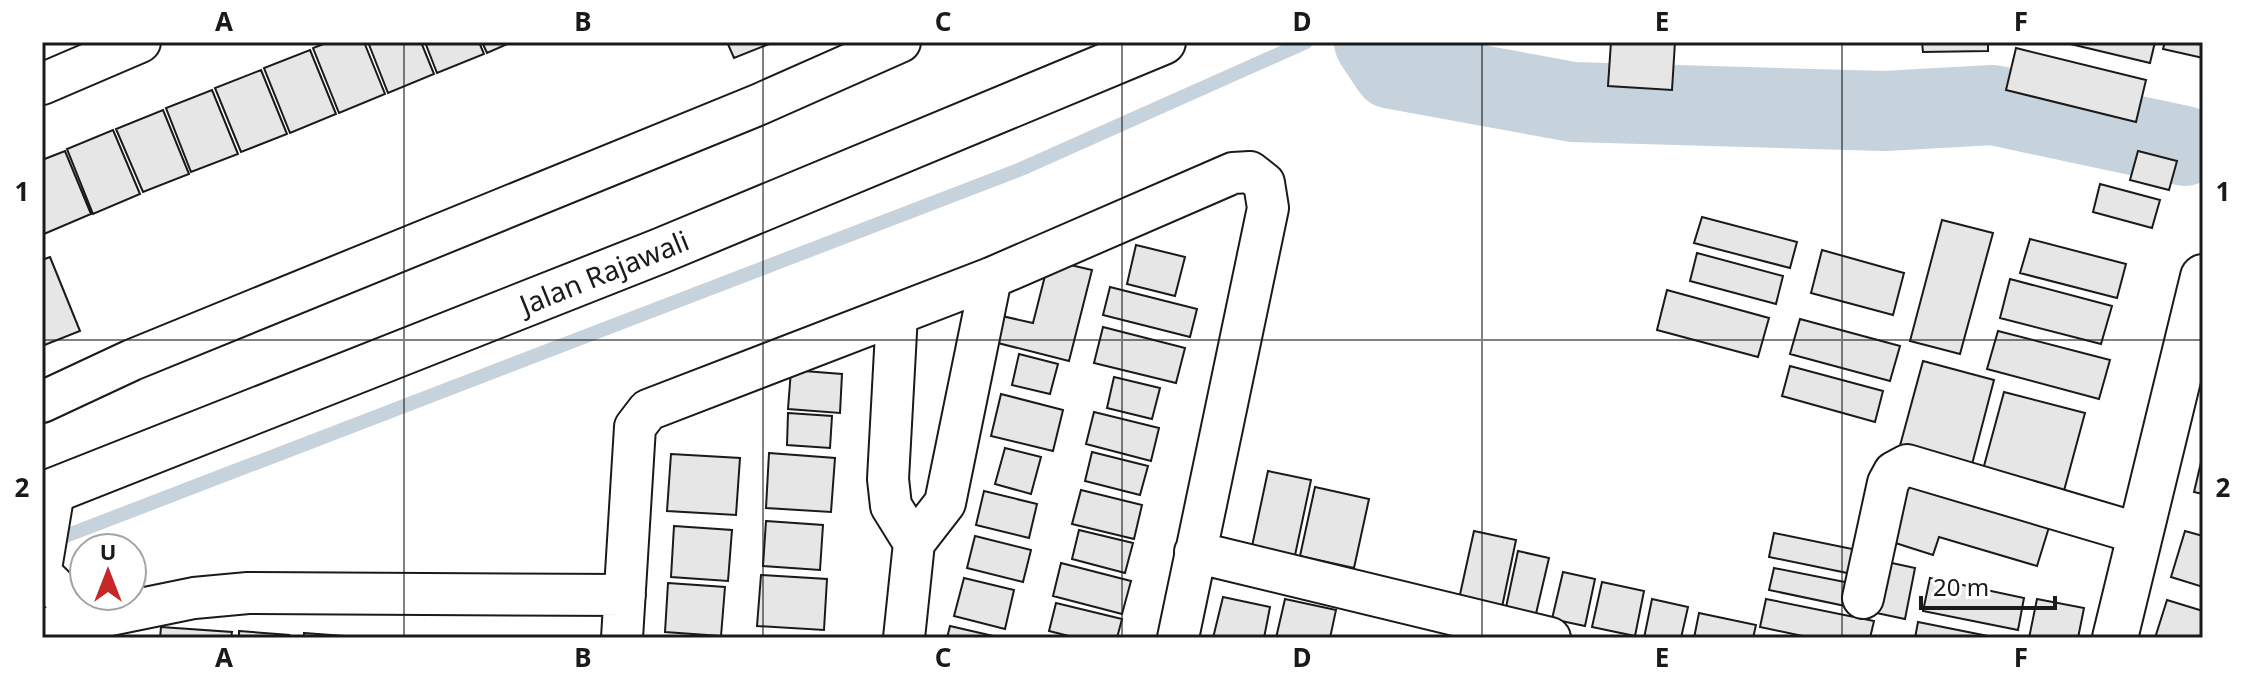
<svg xmlns="http://www.w3.org/2000/svg" width="2245" height="680" viewBox="0 0 2245 680" font-family="'Noto Sans',sans-serif">
<rect width="100%" height="100%" fill="#fff"/>
<g fill="none" stroke-linecap="round" stroke-linejoin="round">
<path stroke="#c6d2dc" stroke-width="14" d="M50 542 1021 169 1306 42"/>
<path stroke="#c6d2dc" stroke-width="80" d="M1374 42 1392 69 1573 102 1884 111 1993 105 2185 146"/>
</g>
<path fill="#e6e6e6" stroke="#1a1a1a" stroke-width="2" d="M329 42H364L385 94 339 113 313 48Z
M368 42H421L434 74 388 93Z
M425 42H479L484 54 437 73Z
M482 42H512L487 53Z
M727 42H774L734 58Z
M1611 42H1675L1672 90 1608 86Z
M1922 42H1988V51L1923 52Z
M2062 42H2155L2150 63Z
M2165 42H2203V58L2163 49Z
M2016 48 2146 80 2136 122 2006 90Z
M310 50 336 114 290 133 264 68Z
M261 70 287 134 241 152 215 88Z
M212 90 238 154 191 172 166 108Z
M163 110 189 174 143 192 116 129Z
M113 130 140 194 93 214 67 149Z
M65 151 91 214 44 234 42 160Z
M2138 151 2177 161 2169 190 2130 180Z
M2100 184 2160 200 2152 228 2093 212Z
M1702 217 1797 242 1790 268 1694 243Z
M1942 220 1993 233 1960 354 1910 341Z
M2030 239 2126 264 2117 298 2020 273Z
M1136 245 1185 257 1175 296 1127 284Z
M1822 250 1904 273 1893 315 1811 293Z
M1697 253 1783 276 1776 304 1690 281Z
M50 257 80 331 42 346V260Z
M1049 260 1092 270 1069 361 986 340 993 314 1033 323Z
M2010 279 2112 306 2101 344 2000 318Z
M1110 287 1197 309 1190 337 1103 315Z
M1667 290 1769 318 1758 357 1657 330Z
M1800 319 1900 346 1890 381 1790 354Z
M1103 327 1185 348 1176 383 1094 363Z
M1998 331 2110 360 2099 399 1987 369Z
M1019 354 1058 364 1050 394 1012 385Z
M1923 361 1994 380 1970 472 1898 453Z
M1790 366 1883 391 1875 422 1782 396Z
M791 370 842 374 840 413 788 409Z
M1114 377 1160 388 1152 419 1107 408Z
M2004 392 2085 413 2062 498 1981 477Z
M1001 394 1063 410 1053 451 991 436Z
M1094 412 1159 428 1151 461 1086 444Z
M788 413 832 416 830 448 787 445Z
M1005 448 1041 457 1031 494 995 484Z
M1092 452 1148 466 1140 495 1085 481Z
M769 453 835 458 831 512 766 508Z
M671 454 740 458 736 515 667 511Z
M2203 454V494L2194 492Z
M1268 471 1311 480 1294 560 1251 551Z
M1904 480 2050 524 2037 566 1939 537 1933 555 1886 540Z
M1315 487 1369 499 1354 568 1300 556Z
M1081 490 1142 505 1134 539 1072 524Z
M984 491 1037 504 1029 538 976 525Z
M766 521 823 525 820 570 763 566Z
M674 526 732 530 728 581 671 577Z
M1079 530 1133 543 1125 573 1072 559Z
M1474 531 1516 540 1502 607 1459 599Z
M2185 531 2203 536V587L2171 577Z
M1774 533 1862 551 1857 575 1769 557Z
M975 536 1031 550 1023 582 967 568Z
M1518 551 1549 558 1535 618 1505 612Z
M1878 560 1915 568 1905 619 1867 611Z
M1061 563 1131 581 1122 614 1053 596Z
M1774 568 1855 584 1850 607 1769 590Z
M1563 572 1595 579 1585 626 1552 619Z
M761 575 827 579 824 630 757 626Z
M964 578 1014 590 1005 629 954 616Z
M1930 578 2024 598 2018 630 1923 611Z
M1602 582 1644 591 1635 636 1592 627Z
M668 583 725 587 721 636 665 632Z
M1223 597 1270 607 1264 638H1213Z
M1285 599 1336 610 1330 638H1276Z
M1652 599 1688 607 1681 638H1644Z
M1766 599 1874 621 1870 638H1812L1760 627Z
M2037 599 2084 608 2078 638H2029Z
M2167 600 2203 611V638H2155Z
M1056 603 1122 619 1117 638H1077L1049 631Z
M1699 613 1756 625 1753 638H1694Z
M1918 622 1998 638H1915Z
M950 626 1002 638H947Z
M161 627 232 632 231 638H160Z
M239 631 289 635 288 638H239Z
M304 633 358 637V638H304Z"/>
<g fill="none" stroke-linecap="round" stroke-linejoin="round">
<defs>
<path id="minor" d="M42 84 140 42
M897 314 888 479 891 506 914 543
M42 402 132 360 760 104 900 42
M1195 552 1550 638
M42 563 54 491
M42 575C63 594 79 609 77 638
M1863 598 1888 483 1894 472 1907 465 2140 534
M42 629 194 598 248 593 625 595
M622 638 635 427 648 410 991 278 1233 173 1250 172 1264 183 1268 208 1178 638
M904 638 914 543 945 503 991 278"/>
<path id="tertiary" d="M42 495 660 251 1163 42
M2115 638 2203 277"/>
</defs>
<use href="#minor" stroke="#1a1a1a" stroke-width="44"/>
<use href="#tertiary" stroke="#1a1a1a" stroke-width="48"/>
<use href="#minor" stroke="#fff" stroke-width="40"/>
<use href="#tertiary" stroke="#fff" stroke-width="44"/>
</g>
<path fill="none" stroke="#1a1a1a" stroke-width="2" stroke-opacity="0.55" d="M404 42V638M763 42V638M1122 42V638M1482 42V638M1842 42V638M42 340H2203"/>
<g text-anchor="middle" dominant-baseline="central" stroke-width="6" stroke-linejoin="round" paint-order="stroke">
<g font-size="28" fill="#1a1a1a" stroke="#fff">
<text transform="translate(604 272) rotate(-22)">Jalan Rajawali</text>
</g>
</g>
<rect width="2245" height="680" fill="none" stroke="#ffffff" stroke-width="88"/>
<g transform="translate(108 572)"><circle r="38" fill="#ffffff" stroke="#a3a3a3" stroke-width="2"/>
<path d="M0-6L14 30L0 20L-14 30Z" fill="#c62828"/>
<text y="-12" font-size="22" font-weight="bold" text-anchor="middle" fill="#1a1a1a">U</text>
</g>
<path d="M1921 596v12h134v-12" fill="none" stroke="#1a1a1a" stroke-width="4"/>
<text x="1933" y="596" font-size="24" fill="#1a1a1a" stroke="#ffffff" stroke-width="6" paint-order="stroke">20 m</text>
<rect x="44" y="44" width="2157" height="592" fill="none" stroke="#1a1a1a" stroke-width="3"/>
<g font-size="26" text-anchor="middle" font-weight="bold" fill="#1a1a1a">
<text x="224" y="31">A</text>
<text x="583" y="31">B</text>
<text x="943" y="31">C</text>
<text x="1302" y="31">D</text>
<text x="1662" y="31">E</text>
<text x="2021" y="31">F</text>
<text x="22" y="201">1</text>
<text x="2223" y="201">1</text>
<text x="22" y="497">2</text>
<text x="2223" y="497">2</text>
<text x="224" y="667">A</text>
<text x="583" y="667">B</text>
<text x="943" y="667">C</text>
<text x="1302" y="667">D</text>
<text x="1662" y="667">E</text>
<text x="2021" y="667">F</text>
</g>
</svg>
